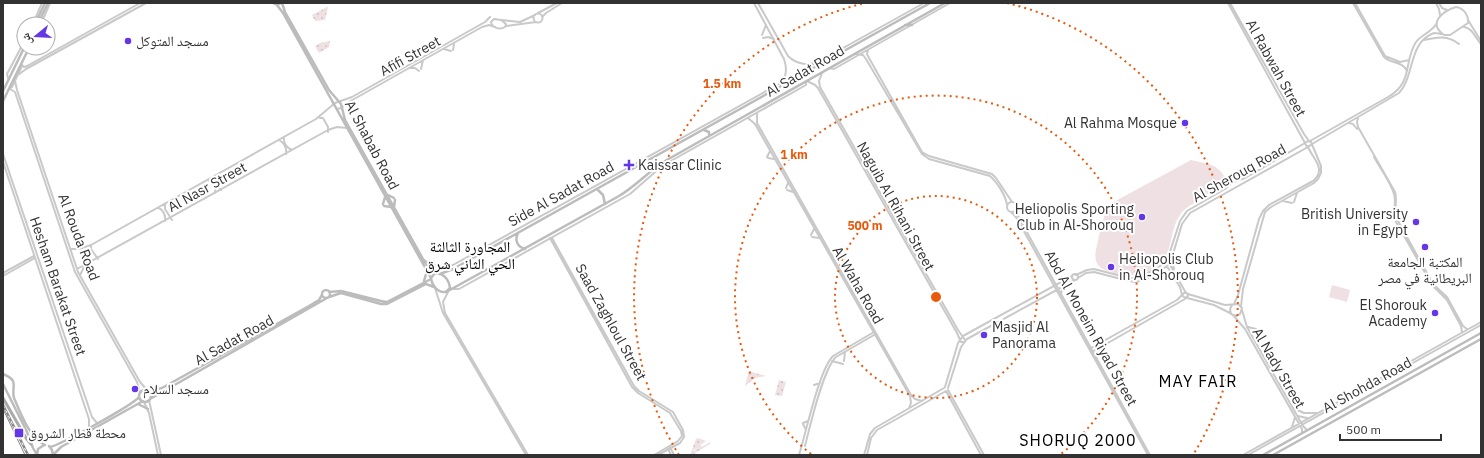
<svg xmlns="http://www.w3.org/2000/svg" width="1484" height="458" viewBox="0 0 1484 458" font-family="'IBM Plex Sans','Noto Naskh Arabic',sans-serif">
<defs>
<pattern id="green-dots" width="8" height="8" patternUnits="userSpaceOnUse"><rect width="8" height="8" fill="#eee0e3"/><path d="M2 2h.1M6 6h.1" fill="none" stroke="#cdc1c3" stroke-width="1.8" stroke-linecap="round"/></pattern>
</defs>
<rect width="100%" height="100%" fill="#fff"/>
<path fill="url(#green-dots)" d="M327 7H328L325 20 315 21 312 15Z
M330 41 329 47 319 53 315 46 320 43Z
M750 371 752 372 766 376 755 378 745 386 748 374Z
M779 380 786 382 782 396 775 395Z
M698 438 706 441 700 445 702 447 710 442V444L695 453 694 451 699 447 694 450 693 448 695 454 690 455 696 439Z"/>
<path fill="#eee0e3" d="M1191 160C1210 165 1218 163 1227 181L1225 187C1214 193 1191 203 1183 211 1171 225 1173 241 1166 257 1164 262 1158 266 1153 269 1136 278 1121 277 1103 269 1093 264 1095 254 1097 245 1100 232 1103 215 1110 204Z
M1332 285 1350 290 1347 302 1329 297Z"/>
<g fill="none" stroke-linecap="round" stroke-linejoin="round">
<path stroke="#c9c9c9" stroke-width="2" d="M758 3 788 56C796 64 808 66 818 62L924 3
M1228 3 1305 143
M1230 3 1304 134 1309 141
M1353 3 1384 57C1391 64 1403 61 1407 71
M1355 3 1385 56 1400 62 1409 60
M1436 3 1439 9 1440 15
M1439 3 1442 8 1447 10
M1456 7C1464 8 1469 16 1468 23L1450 35H1444C1427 23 1443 11 1456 7Z
M538 13 557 3
M533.5 18a4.5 4.5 0 1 1 9 0a4.5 4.5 0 1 1-9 0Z
M542 17 546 13 562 3
M494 19 501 20 506 24 505 27C500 30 492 28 491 22Z
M502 20 520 22 535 15
M1468 20 1481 41
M33 24 42 3
M41 24 50 3
M506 26 536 22
M1464 27C1473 28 1475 38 1481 44
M762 35 766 25
M763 38 768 37 774 39
M1424 40C1437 37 1448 35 1459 44
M444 49 451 51
M453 50 454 44
M868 50 867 54 869 58 922 152 929 156 992 174 996 178 1012 202
M856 54 863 55 866 59 922 154 929 159 990 176C997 182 1006 196 1007 205
M22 65 24 67 27 66 140 3
M410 68H415L419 71
M829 68 834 69 950 3
M421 69 423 60
M822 73 819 81 820 87 958 330 965 340
M18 75 26 69 146 3
M8 78 7 74 24 42
M15 81 17 90 78 272 140 382 147 390
M807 81 815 85 818 88 957 333 961 342H964
M9 89 12 87 22 66
M10 89 15 92 75 272 137 382 140 392
M337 109 341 108 347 103 482 27 489 25 495 27
M757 114V123L911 395 915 399 922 401
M320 118H323L328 127V132
M748 118 755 124 910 396 911 403 909 408
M1358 118 1357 122 1358 127 1395 192C1398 201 1393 210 1397 219L1433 284 1447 297 1463 326 1467 329
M1349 123 1353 124 1357 129
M284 137C283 143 287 148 292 150
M279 140C284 143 287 148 286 154
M1310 141 1388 97C1414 82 1403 62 1416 42 1422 34 1431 33 1437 23
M1312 144 1399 93C1415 76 1408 42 1434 33 1437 33 1440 34 1443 34
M3 154 92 417 97 423
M767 157 770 151
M1374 157C1380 168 1391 183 1394 194 1397 203 1392 211 1395 220L1432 285 1447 300 1461 326 1462 332
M768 158 774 159
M3 162 89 419V427
M214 177 217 186 221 190
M208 180C214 182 216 188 215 193
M786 188 788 183
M787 190 793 192
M1283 201 1292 203
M1007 207a5 5 0 1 1 10 0a5 5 0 1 1-10 0Z
M1294 202 1297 193
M165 204V209L172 220
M158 208C163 209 166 216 165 221
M1016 210 1018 216 1150 455
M1011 212 1016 217 1148 455
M811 235 814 229
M812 237 819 238
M550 238 632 387 638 393 670 413 681 431 682 436 678 441 654 455
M552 238 634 386 639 391 673 412 683 430 684 437 680 443 658 455
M91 245V249L98 259
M70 249H79L91 245 316 119 335 103 352 97 485 22 490 17
M1172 259 1174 269
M424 260C433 266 442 269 453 265L779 84C787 78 787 68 784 59L754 3
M1167 261 1169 263 1186 293
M1165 263 1180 287 1182 295
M77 269 328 130 337 127 347 128
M3 273 34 256
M1072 277a3 3 0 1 1 6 0a3 3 0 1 1-6 0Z
M80 275 84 267
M1076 275 1087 270 1094 269 1129 278H1137L1156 269 1167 261 1180 221 1187 211 1225 189 1233 182 1245 178 1305 143
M3 276 35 258
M1078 278 1086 273 1094 272 1129 281 1136 282 1147 279 1170 264 1182 224 1190 213 1308 147
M435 288 443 313 526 455
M452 289H459L630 194 662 166 806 85V82
M448 292 443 302 445 313 528 455
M1061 293 1065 285
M1188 294 1225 305 1238 304 1242 308 1240 314 1236 316 1231 314 1230 309 1232 305
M1187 298 1214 305 1230 313
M1234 304 1238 295 1259 219 1263 211 1269 205 1313 181C1327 169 1313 159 1308 147
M1241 306 1243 289 1265 212 1271 207 1314 183 1318 179 1321 173V166L1311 142 1308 141 1305 143 1307 147 1311 145
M1242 310 1247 327 1303 426 1307 430
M1233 315 1245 329 1302 429V433
M1248 327 1256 329
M1255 340 1258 332
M1091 348 1177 300 1184 293H1187L1188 296 1185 298 1182 295
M1092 352 1185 299
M832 361 843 364
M844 361 845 352
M814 385 820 383
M945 387 958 343 963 336 1072 276
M948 388 961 347 967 339 1075 280
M948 390 984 455
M946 391 981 455
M149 400 161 455
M144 402 149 413 158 455
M1293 408 1304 413H1316
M1298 416 1307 418
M803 423 808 421
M803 424 806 430
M1292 427 1295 417
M805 446C810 426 823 369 836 357L874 335
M670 447 674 455
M668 449 671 455
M799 455C806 433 819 370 833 356L874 332
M864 455 870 434 875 428 944 388
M867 455 871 438 877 430 946 391
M1243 455 1481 322
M1248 455 1481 325"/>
<path stroke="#bcbcbc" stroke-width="2.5" d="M273 3 277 5 281 3
M282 3 285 12 329 90 341 104 345 120 423 259 429 268 437 273
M277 5 283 13 431 278
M35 24 45 3
M38 24 48 3
M905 25H912
M813 64H820
M3 91 24 48
M3 101 29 48
M704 130 709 132V136
M597 189 603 195 605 204
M388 195 394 198
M383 204 385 197
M384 206 391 207
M394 207 395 200
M518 233C514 241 518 247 525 249
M435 273C444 273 449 280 450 288L446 292C438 293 432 286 431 278Z
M440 274 453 269 930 3
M424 281 427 271
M322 294a4 4 0 1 1 8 0a4 4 0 1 1-8 0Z
M448 291 619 196C636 186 649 171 665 161L945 3
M329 292 341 291 381 301 387 302 431 279
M329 297 341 293 381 304H387L426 284 434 287
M3 374C20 381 11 386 14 398 21 414 29 437 45 445
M3 384 27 432 33 448 37 455
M148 390 153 391 162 388 309 306 319 300 322 295
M139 396a6 6 0 1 1 12 0a6 6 0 1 1-12 0Z
M150 399 327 298
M138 404 148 409
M49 446 52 450 53 455
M50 447C60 445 133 405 139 397
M37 455 38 449 44 445
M53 455 61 447 143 401
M1263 455 1481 333
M1273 455 1481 339"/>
<path stroke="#aaa" stroke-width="3" d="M3 398 26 438 31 444"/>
<path stroke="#878787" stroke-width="1" d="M3 409 25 455"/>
<defs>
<path id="rail" d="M3 405 28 455"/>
</defs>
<use href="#rail" stroke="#878787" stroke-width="2.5"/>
<use href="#rail" stroke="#fff" stroke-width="1" stroke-dasharray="3" stroke-linecap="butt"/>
</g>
<g fill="none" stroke="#e8590c" stroke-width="2" stroke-dasharray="2 4">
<circle cx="936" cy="297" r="101"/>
<path d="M811 454A201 201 0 1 1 1061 454"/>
<path d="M679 455A302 302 0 0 1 865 3M1007 3A302 302 0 0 1 1193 455"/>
</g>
<g fill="#6436e7" stroke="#fff" stroke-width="1.5">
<circle cx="128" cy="41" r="4"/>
<circle cx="1185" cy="123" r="4"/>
<path d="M627 159h4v4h4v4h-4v4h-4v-4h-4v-4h4z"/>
<circle cx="1142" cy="217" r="4"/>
<circle cx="1416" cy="222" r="4"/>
<circle cx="1425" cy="247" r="4"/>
<circle cx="1111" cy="267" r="4"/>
<circle cx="1435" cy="313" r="4"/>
<circle cx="984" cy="335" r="4"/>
<circle cx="135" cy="389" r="4"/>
<rect x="14" y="428" width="10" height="10" rx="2"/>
</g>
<g text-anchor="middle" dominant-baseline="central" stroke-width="4" stroke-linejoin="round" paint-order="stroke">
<g font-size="14" fill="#323232" stroke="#fff" text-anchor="start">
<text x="136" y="41">مسجد المتوكل</text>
<text x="1177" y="123" text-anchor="end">Al Rahma Mosque</text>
<text x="638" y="165">Kaissar Clinic</text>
<text x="1134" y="209" text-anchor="end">Heliopolis Sporting<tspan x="1134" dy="16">Club in Al-Shorouq</tspan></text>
<text x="1408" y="214" text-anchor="end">British University<tspan x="1408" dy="16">in Egypt</tspan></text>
<text x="1119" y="259">Heliopolis Club<tspan x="1119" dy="16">in Al-Shorouq</tspan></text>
<text x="1425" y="262" text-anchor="middle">المكتبة الجامعة<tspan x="1425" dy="16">البريطانية في مصر</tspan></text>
<text x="1427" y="305" text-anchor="end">El Shorouk<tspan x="1427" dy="16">Academy</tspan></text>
<text x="992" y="327">Masjid Al<tspan x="992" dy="16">Panorama</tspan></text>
<text x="143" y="389">مسجد السلام</text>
<text x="28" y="433">محطة قطار الشروق</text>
</g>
<g font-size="14" fill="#323232" stroke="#fff">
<text transform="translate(410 56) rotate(-29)">Afifi Street</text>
<text transform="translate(1276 68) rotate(61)">Al Rabwah Street</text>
<text transform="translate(805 71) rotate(-30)">Al Sadat Road</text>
<text transform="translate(372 145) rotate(62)">Al Shabab Road</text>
<text transform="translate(1239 173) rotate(-29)">Al Sherouq Road</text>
<text transform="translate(207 187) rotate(-29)">Al Nasr Street</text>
<text transform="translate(561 194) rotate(-29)">Side Al Sadat Road</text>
<text transform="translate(896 206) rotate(61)">Naguib Al Rihani Street</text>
<text transform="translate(79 237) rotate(69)">Al Rouda Road</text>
<text transform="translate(858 285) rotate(60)">Al Waha Road</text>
<text transform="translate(58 286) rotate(71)">Hesham Barakat Street</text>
<text transform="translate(611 322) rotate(61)">Saad Zaghloul Street</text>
<text transform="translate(1091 328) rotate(61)">Abd Al Moneim Riyad Street</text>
<text transform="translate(234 340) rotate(-29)">Al Sadat Road</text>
<text transform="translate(1279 368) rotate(60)">Al Nady Street</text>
<text transform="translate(1367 385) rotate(-29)">Al Shohda Road</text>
</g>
<g font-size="15" fill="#000" stroke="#fff">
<text x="470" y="246">المجاورة الثالثة<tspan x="470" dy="17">الحي الثاني شرق</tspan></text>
</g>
<g font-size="16" letter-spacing="1" fill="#000" stroke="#fff">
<text x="1198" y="381">MAY FAIR</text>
<text x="1078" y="440">SHORUQ 2000</text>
</g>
</g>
<circle cx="936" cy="297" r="6" fill="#e8590c" stroke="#fff" stroke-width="2"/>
<g font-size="12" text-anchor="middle" font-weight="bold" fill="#e8590c" stroke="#fff" stroke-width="4" stroke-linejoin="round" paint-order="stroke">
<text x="722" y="88">1.5 km</text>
<text x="794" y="159">1 km</text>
<text x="865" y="230">500 m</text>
</g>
<rect width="1484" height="458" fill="none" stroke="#323232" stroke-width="8"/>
<g transform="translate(36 36) rotate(252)"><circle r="19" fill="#ffffff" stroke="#adadad"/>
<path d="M0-3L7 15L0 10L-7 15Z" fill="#6436e7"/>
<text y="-6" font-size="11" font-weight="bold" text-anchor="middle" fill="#323232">ش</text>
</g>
<path d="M1340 434v6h101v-6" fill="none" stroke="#323232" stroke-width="2"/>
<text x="1346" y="434" font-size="12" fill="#323232" stroke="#ffffff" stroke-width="3" paint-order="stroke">500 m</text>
</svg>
